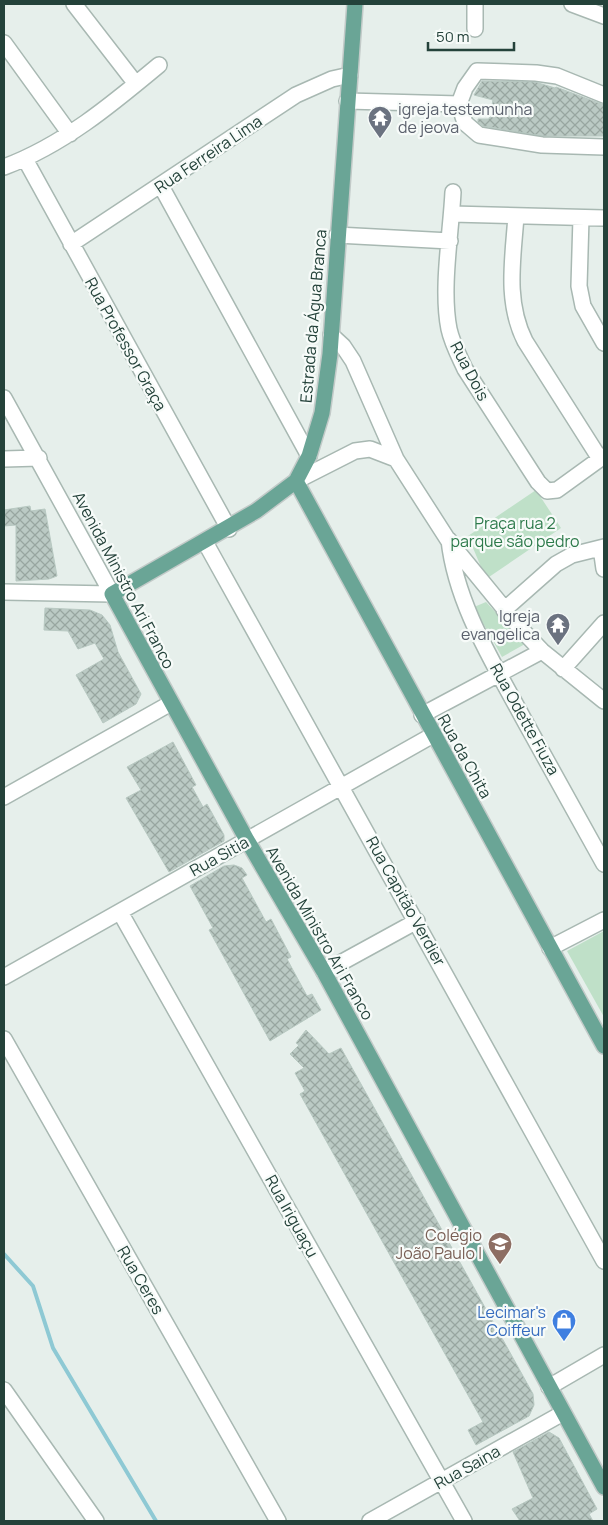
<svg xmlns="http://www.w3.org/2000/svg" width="608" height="1525" viewBox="0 0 608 1525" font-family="Manrope,sans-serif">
<defs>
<pattern id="building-cross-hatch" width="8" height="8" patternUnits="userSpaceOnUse" patternTransform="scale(1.25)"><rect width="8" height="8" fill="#bbcac4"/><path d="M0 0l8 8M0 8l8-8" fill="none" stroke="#98a6a0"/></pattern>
</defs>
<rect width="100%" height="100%" fill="#e6efeb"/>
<path fill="#bfe0c8" d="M536 490 561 528 486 579 468 536Z
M486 602 525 644 502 657 474 607Z
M604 931V1017L567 951Z"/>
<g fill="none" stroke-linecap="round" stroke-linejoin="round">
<path stroke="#8ec9d4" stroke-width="4" d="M4 1254 33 1286 53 1348 156 1521"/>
</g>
<path fill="url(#building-cross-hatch)" stroke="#b8c9c2" d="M482 81 535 82 555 88 556 87 604 105V136H543L483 126 478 122V119H489L493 100 474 95Z
M30 506 31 511 45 509 57 576 49 579 16 581V525L4 526V510Z
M45 608 90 610 102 615 110 625 118 652 141 694 136 704 103 723 76 675 104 659 95 643 78 649 68 631 44 630Z
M173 742 196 785 192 787 203 807 207 804 224 835V841L169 872 126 798 141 790 127 767Z
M234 865 242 868 247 875 242 878 266 922 271 919 291 957 287 959 307 996 312 994 321 1010 270 1041 209 930 213 928 190 886 224 866Z
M306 1030 329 1054 341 1048 533 1394 534 1405 529 1416 476 1445 468 1430 483 1422 300 1094 305 1091 295 1073 304 1068 290 1054 299 1045 296 1043Z
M549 1432 559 1438 597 1509 589 1514 593 1521H520L512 1509 533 1498 513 1452Z"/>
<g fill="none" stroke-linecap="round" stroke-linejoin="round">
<defs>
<path id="minor" d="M74 4 136 84
M475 4V29
M572 4 604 16
M4 43 70 134
M347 101 459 104 465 88 477 71 536 73 557 76 604 95
M459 104 465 123 479 135 542 145 604 147
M25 159 229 529
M4 167C63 145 111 105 159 65
M161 186 309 456
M453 192C451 233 441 289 449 329 452 343 459 356 465 369L538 482 547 491 557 490 604 456
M452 214 604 218
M516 216C513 259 505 301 525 341L600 459
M581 218 579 286 583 306 604 343
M337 235 450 241
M71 244 296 95 332 79 350 75
M331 335 343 346 353 361 396 459
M4 398 112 594 4 592
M4 459 39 458
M296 481 355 451 370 449 396 459 448 540 521 629 542 651 604 701
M449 540C456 604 493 662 523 718 550 766 577 815 604 864
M205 542 604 1261
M601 548 604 569
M504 610 556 564 572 555 604 547
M563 669 604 623
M422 715 542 651
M4 797 171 703
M120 912 464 1521
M550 948 604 920
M324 972 417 921
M4 977 433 735
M4 1039 278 1521
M549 1387 604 1355
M4 1390 96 1521
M370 1521 563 1413"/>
<path id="major" d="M355 4 330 354 322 413 309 456 296 481 256 511 112 594 247 840 324 972 604 1487
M296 481 604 1046"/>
</defs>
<use href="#minor" stroke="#a8b8b2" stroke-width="18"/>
<use href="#major" stroke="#c2cac8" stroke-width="18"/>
<use href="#minor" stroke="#fff" stroke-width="15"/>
<use href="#major" stroke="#6aa596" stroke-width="15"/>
</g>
<defs>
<symbol id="temple-pin" viewBox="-11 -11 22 30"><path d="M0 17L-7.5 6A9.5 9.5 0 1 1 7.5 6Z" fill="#6b7280" stroke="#f7fbf9"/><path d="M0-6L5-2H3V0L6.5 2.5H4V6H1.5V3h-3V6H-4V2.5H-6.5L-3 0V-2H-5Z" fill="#fff"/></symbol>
<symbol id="university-pin" viewBox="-11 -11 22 30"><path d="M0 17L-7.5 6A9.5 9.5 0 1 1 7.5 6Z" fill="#8d6e63" stroke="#f7fbf9"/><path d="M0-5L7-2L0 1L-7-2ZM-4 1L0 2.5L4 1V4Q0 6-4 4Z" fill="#fff"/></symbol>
<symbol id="shop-pin" viewBox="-11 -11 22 30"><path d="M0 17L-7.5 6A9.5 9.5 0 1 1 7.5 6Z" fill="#3f7fe0" stroke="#f7fbf9"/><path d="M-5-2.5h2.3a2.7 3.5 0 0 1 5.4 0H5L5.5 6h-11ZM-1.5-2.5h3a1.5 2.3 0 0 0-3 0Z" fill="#fff"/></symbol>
</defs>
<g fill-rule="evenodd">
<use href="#temple-pin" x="366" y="104" width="28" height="38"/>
<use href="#temple-pin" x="544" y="611" width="28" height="38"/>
<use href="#university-pin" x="486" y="1230" width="28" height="38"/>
<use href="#shop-pin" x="550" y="1307" width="28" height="38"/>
</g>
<g text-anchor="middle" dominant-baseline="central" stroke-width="4.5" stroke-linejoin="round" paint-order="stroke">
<g font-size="16" fill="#5b616d" stroke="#f7fbf9" text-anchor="start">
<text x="398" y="109">igreja testemunha<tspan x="398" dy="18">de jeova</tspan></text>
<text x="540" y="616" text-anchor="end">Igreja<tspan x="540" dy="18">evangelica</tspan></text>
</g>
<g font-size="16" fill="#24423a" stroke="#f7fbf9">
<text transform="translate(208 154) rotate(-34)">Rua Ferreira Lima</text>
<text transform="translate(313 316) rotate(-85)">Estrada da Água Branca</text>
<text transform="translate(126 344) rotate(61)">Rua Professor Graça</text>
<text transform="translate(470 371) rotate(62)">Rua Dois</text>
<text transform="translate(124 580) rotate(62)">Avenida Ministro Ari Franco</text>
<text transform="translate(525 719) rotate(61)">Rua Odette Fiuza</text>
<text transform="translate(465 756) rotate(61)">Rua da Chita</text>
<text transform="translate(219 856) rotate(-29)">Rua Sitia</text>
<text transform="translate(406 901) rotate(61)">Rua Capitão Verdier</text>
<text transform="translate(320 933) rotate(60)">Avenida Ministro Ari Franco</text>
<text transform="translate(292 1216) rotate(61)">Rua Iriguaçu</text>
<text transform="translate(141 1280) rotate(60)">Rua Ceres</text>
<text transform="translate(467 1467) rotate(-29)">Rua Saina</text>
</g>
<g font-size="16" fill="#2d7a4b" stroke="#f7fbf9">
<text x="515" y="523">Praça rua 2<tspan x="515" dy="18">parque são pedro</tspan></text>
</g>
<g font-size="16" fill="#785e54" stroke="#f7fbf9" text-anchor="end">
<text x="482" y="1235">Colégio<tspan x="482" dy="18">João Paulo I</tspan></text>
</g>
<g font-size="16" fill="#366cbe" stroke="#f7fbf9" text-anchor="end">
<text x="546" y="1312">Lecimar's<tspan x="546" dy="18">Coiffeur</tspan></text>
</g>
</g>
<rect width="608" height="1525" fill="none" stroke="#24423a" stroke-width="10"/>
<path d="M428 42v8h86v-8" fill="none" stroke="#24423a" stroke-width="2.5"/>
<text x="436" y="42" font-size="15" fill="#24423a" stroke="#f7fbf9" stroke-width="4" paint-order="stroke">50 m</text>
</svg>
